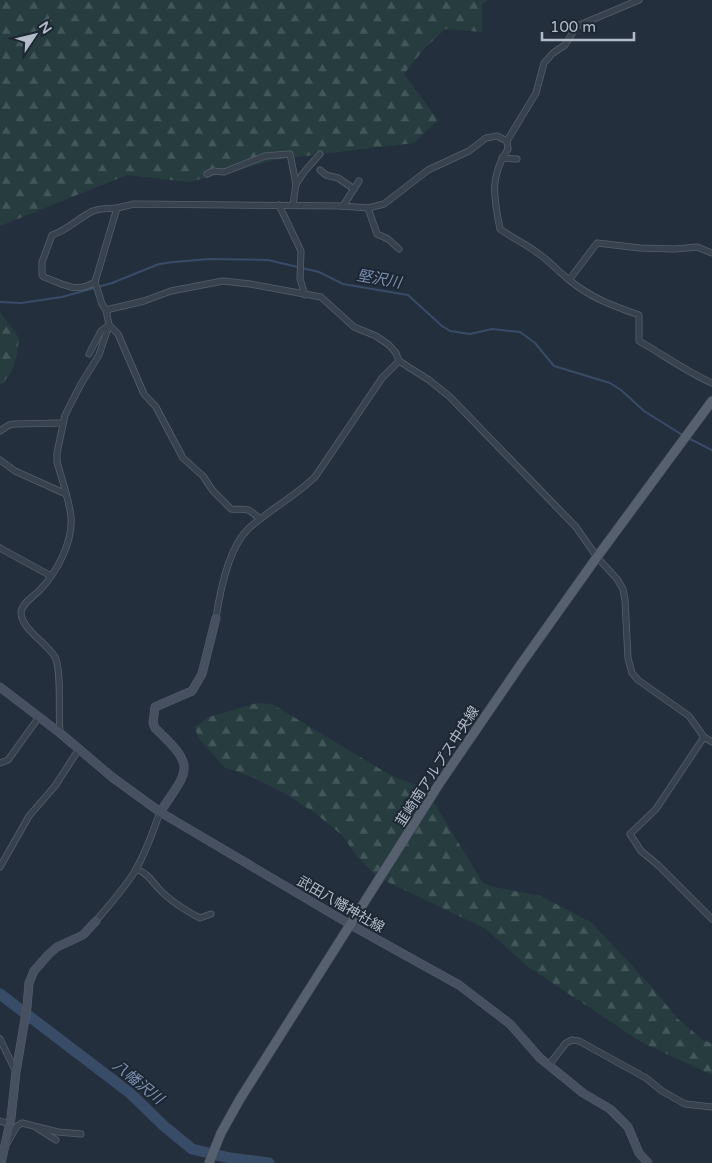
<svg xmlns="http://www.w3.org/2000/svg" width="712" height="1163" viewBox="0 0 712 1163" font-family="'Varela Round','Noto Sans JP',sans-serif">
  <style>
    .forest { fill: url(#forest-firs) }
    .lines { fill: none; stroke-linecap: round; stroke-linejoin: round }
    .stream { stroke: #394c67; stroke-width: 2 }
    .river { stroke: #394c67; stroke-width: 11 }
    .street-casing { stroke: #565f6c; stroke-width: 7 }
    .secondary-casing { stroke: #565f6c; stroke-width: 9 }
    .primary-casing { stroke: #414a57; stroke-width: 10 }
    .street { stroke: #38414e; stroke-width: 5.5 }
    .secondary { stroke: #465061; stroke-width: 8 }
    .primary { stroke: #56606e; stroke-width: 9 }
    .labels { text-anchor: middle; stroke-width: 4; stroke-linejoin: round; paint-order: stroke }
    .street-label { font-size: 14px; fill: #b4bcc9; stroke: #1d2633 }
    .water-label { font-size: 15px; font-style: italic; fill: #7c92b1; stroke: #1d2633 }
  </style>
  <defs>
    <pattern id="forest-firs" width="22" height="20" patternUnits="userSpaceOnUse" patternTransform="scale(1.25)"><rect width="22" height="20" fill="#263c3f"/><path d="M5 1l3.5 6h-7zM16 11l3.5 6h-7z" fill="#435659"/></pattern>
  </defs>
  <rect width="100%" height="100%" fill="#242f3e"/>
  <!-- forest -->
  <g class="forest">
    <path d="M0,0H488L482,4V32L445,29L423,50L404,74L438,120L414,143L279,159L189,182L127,175L0,226Z"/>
    <path d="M0,312L19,338C17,356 15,373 0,385Z"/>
    <path d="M257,703L272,704L390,775L421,787L431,798L483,883L494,887L541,896L592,923L650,985L678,1019L703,1040L712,1043V1075L641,1042L527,966L486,929L377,877L356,855L342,835L315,813L284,793L254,778L224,767L200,740L194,727L209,717Z"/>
  </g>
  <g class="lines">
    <!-- stream -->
    <g class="stream">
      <path d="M0,302L21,303L62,297L112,283L159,264L173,262L210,259L268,260L319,272L343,284L408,295L442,326L450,331L470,334L492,329L520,332L535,343L554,366L610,383L621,390L644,411L684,436"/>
      <path d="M688,438L712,450"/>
    </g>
    <!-- river -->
    <path class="river" d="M0,994L130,1093L164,1126L192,1149L230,1158L269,1163"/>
    <defs>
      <g id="street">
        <path d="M639,0L577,26L565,45L553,53L544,63L536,93L507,141L508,149C489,177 494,198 500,229C512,238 526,244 539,254C549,261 558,271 568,279C589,297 613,306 639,315V341C664,355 685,371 712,383"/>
        <path d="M502,158L517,159"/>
        <path d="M320,170L326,175L338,178L354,189"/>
        <path d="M207,174L213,171L224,172L265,156L290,154L296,184L293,205"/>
        <path d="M296,184L304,172L320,154"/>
        <path d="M279,205L301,251L300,279L305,295"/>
        <path d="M343,206L359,181"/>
        <path d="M368,208L377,234L388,239L399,249"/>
        <path d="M569,280L597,243L640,248L675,249L697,247L712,253"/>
        <path d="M95,282C76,294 63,284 44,277L42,275V262L52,235C68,230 78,218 93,211C101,208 109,209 117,208"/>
        <path d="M106,310L144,301L171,291L223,281L250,284L321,297L354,327L376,336L389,345L396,353L399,361L429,380L450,397L576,527L597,557L617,579L623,589L625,600L628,658L632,673L638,680L689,716L704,737L712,742"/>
        <path d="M109,325L118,334L144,394L156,407L183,458L203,476L213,491L231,509C249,510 245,506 260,519"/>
        <path d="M89,354L101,331L109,325"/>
        <path d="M0,431L9,425L15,424L63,423"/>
        <path d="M0,460L15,471L66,494"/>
        <path d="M0,548L51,576"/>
        <path d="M216,618C220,591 228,549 248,529C269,510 294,497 315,477L382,378L399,361"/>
        <path d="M60,733C58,714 62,671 55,657C47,643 20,628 21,612C22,603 34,596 40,590C57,572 73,542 71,517C69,499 62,480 57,462V453L65,415L81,384L99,355L109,325L106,310L102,304L95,282L117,208L134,204L343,206L368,208L384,204L428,170L469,151L486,138L497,136L507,141"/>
        <path d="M704,737L656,809L630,834L641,851L658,865L712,919"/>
        <path d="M0,763L8,760L39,717"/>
        <path d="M0,867L29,816L55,786L79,749"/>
        <path d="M136,869C151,875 152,883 163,893C174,903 188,912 200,918L211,914"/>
        <path d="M96,921C110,904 124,889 135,871C146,852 153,832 160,812"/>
        <path d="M0,1039L16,1072"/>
        <path d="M549,1065L566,1043L572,1040L579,1041L646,1078L662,1091L685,1104L712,1107"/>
        <path d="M0,1121L10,1124"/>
        <path d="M37,1128L56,1140"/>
        <path d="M6,1145L17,1126L22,1123L58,1132L81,1134"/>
      </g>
      <g id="secondary">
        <path d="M0,687L60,733L112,777L160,812L351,925L459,985L510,1024L540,1058L583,1093L610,1109L628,1127L639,1153L648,1163"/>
        <path d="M160,812C190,768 196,767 155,728L153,723L155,707L192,691L202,674L216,618"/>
        <path d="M1,1163L11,1118L16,1072L27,1007L29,983L34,971L48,955L57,947L83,935L96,921"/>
      </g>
      <path id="primary" d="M209,1163L221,1133L240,1099L439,784L521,664L597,557L712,401"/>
    </defs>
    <!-- street casing -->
    <use href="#street" class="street-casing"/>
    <!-- secondary casing -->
    <use href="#secondary" class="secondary-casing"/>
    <!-- primary casing -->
    <use href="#primary" class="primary-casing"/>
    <!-- street -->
    <use href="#street" class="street"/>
    <!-- secondary -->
    <use href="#secondary" class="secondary"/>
    <!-- primary -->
    <use href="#primary" class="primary"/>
  </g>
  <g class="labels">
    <!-- street labels -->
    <g class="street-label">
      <text transform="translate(437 766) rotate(-57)" y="5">韮崎南アルプス中央線</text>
      <text transform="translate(341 904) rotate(30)" y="5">武田八幡神社線</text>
    </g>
    <!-- water labels -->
    <g class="water-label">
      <text transform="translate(379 279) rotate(10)" y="5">堅沢川</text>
      <text transform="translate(138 1082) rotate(39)" y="5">八幡沢川</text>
    </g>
  </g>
  <!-- north arrow -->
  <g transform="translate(35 35) rotate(55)" stroke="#1d2633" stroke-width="4" paint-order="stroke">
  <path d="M0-4L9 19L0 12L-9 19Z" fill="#b4bcc9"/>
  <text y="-8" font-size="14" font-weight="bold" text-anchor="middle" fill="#b4bcc9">N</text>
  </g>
  <!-- scale -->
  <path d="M542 32v8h92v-8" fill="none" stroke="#b4bcc9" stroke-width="2.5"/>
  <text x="550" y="32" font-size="15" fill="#b4bcc9" stroke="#1d2633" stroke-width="4" paint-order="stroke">100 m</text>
</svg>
